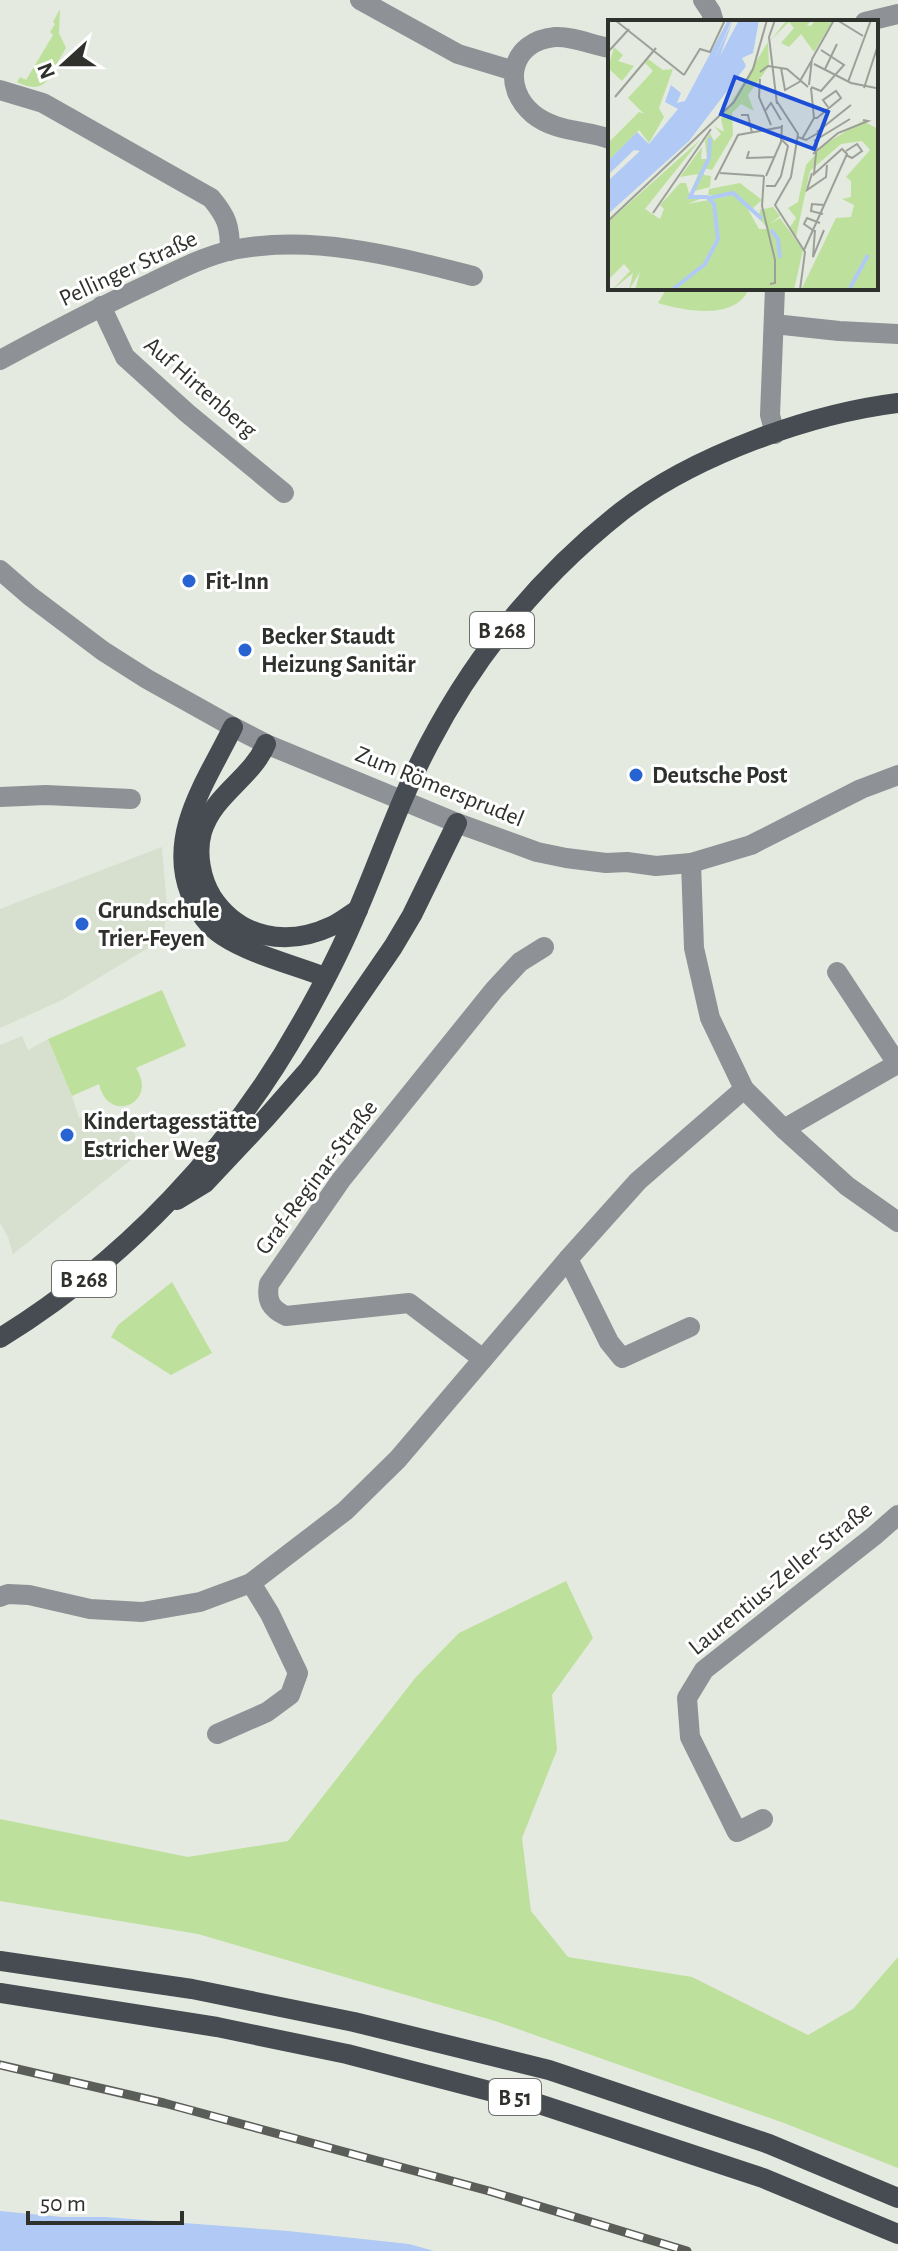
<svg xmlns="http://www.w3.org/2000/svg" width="898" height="2251" viewBox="0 0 898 2251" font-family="'Alegreya Sans',sans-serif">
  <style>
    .built { fill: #d7e0cf }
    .green { fill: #bde19c }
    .water { fill: #b0c9f5 }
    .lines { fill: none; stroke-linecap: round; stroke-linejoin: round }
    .minor { stroke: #8e9195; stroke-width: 20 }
    .major { stroke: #474b52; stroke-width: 20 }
    .rail-casing { stroke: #5b5e58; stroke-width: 9 }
    .rail { stroke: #fff; stroke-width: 6; stroke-dasharray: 18; stroke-linecap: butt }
    .poi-dot { fill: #2864d1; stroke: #fff; stroke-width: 3 }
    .labels { text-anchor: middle; stroke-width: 6; stroke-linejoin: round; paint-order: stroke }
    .shield { fill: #fff; stroke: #6d6f6c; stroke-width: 2 }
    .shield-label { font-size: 22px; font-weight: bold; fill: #2f312d }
    .street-label { font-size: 24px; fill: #2f312d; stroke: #fff }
    .poi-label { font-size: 24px; font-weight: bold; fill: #2f312d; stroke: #fff; text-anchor: start }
    .inset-river { fill: none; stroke: #b0c9f5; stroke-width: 4 }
    .inset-road { fill: none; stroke: #9ca098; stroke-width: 2 }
    .view { fill: #1d4ed8; fill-opacity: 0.15; stroke: #1d4ed8; stroke-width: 4 }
    .inset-edge { fill: none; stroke: #2f312d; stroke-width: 4 }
  </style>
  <rect width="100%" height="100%" fill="#e4eadf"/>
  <!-- built -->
  <g class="built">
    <path d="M162,847L167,909L163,939L62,1000L0,1028V909Z"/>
    <path d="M22,1036L28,1050L48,1039L72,1096L79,1118L91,1113L128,1119L142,1151L13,1254L8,1237L0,1223V1045Z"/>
  </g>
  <!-- green -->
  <g class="green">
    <path d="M60,9L59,33L66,48L46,82C38,90 27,87 17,82L20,77L26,80L53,35L50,32L55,24L53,22Z"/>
    <path d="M667,288H749C737,321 684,311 658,303Z"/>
    <path d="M162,990L186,1046L136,1068C159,1103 108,1125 99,1084L72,1096L48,1039Z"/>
    <path d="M172,1282L212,1353L171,1375L111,1337L118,1325Z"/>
    <path d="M566,1581L593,1638L552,1695L557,1750L522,1838L531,1911L568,1957L692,1977L808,2035L853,2009L898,1957V2168L784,2123L495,2021L198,1934L0,1901V1819L188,1857L288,1841L416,1677L459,1633Z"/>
  </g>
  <!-- water -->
  <path class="water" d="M0,2211L62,2217H105L288,2231L409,2244L434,2251H0Z"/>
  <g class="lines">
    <!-- minor -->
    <g class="minor">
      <path d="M360,0L458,54L514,71"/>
      <path d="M703,0L711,12L714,22"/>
      <path d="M865,22L898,14"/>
      <path d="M610,48C592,45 573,36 555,37C510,41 501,87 533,114C555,132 585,130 610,139"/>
      <path d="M0,90L43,103L211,198C227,217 230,226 230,251"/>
      <path d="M101,306L125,357L187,413L284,493"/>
      <path d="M774,324L839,331L898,334"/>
      <path d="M0,360C50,333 101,306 153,282C178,270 205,256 232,250C313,234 395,256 473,276"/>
      <path d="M775,434L770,415L775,288"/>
      <path d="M0,570L30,596L103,651L147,679L233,727L266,744L457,823L537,852L566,858L606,863L627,862L656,866L691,863L751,845L861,789L898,775"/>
      <path d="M0,797L46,795L131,799"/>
      <path d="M691,863L694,948L710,1018L744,1089L784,1129L847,1186L898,1222"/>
      <path d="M837,972L898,1065"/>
      <path d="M784,1129L897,1064"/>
      <path d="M568,1259L609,1342L622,1358L690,1327"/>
      <path d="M483,1359L409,1303L286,1316C271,1309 266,1301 269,1284L341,1180L494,990L520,962L544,947"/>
      <path d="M0,1597L8,1594L29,1595L90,1609L142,1612L200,1602L251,1583L345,1511L398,1459L568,1259L638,1181L744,1089"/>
      <path d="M217,1734L267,1712L290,1695L298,1673L270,1614L251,1583"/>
      <path d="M763,1819L737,1832L690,1737L687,1698L704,1670L874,1536L898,1515"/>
    </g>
    <!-- major -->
    <g class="major">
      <path d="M233,727C208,779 167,833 190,893C197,910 207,926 223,936C250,954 294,965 325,977"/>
      <path d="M266,744C252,778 213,795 202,832C196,853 201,879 212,897C240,939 287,947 332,926C341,922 349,915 358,910"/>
      <path d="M177,1200L205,1183L266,1118L309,1069L393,947L412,915L457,823"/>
      <path d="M0,1338C124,1262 231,1149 302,1022C323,985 343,946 359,907C382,853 401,797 429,744C476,654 542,574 622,511C693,456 809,414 898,403"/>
      <path d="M0,1961L192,1989L354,2022L549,2070L769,2144L898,2198"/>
      <path d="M0,1993L217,2027L347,2054L539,2104L763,2178L898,2234"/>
    </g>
    <defs>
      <path id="rail" d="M0,2065L164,2103L489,2191L687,2251"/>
    </defs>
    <!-- rail casing -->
    <use href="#rail" class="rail-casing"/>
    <!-- rail -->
    <use href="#rail" class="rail"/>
  </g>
  <!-- markers -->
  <g class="poi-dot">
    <circle cx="189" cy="581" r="8"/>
    <circle cx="245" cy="650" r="8"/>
    <circle cx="636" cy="775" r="8"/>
    <circle cx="82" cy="924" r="8"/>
    <circle cx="67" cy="1135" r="8"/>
  </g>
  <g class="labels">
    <!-- shield labels -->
    <g class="shield">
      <rect x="470" y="612" width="64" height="36" rx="6"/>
      <rect x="52" y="1261" width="64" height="36" rx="6"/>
      <rect x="489" y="2079" width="52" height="36" rx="6"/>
    </g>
    <g class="shield-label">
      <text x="502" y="638">B 268</text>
      <text x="84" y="1287">B 268</text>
      <text x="515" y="2105">B 51</text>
    </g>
    <!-- street labels -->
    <g class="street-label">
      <text transform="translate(128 268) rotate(-25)" y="8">Pellinger Straße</text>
      <text transform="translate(201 387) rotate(41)" y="8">Auf Hirtenberg</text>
      <text transform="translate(440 786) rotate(22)" y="8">Zum Römersprudel</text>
      <text transform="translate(316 1177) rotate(-53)" y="8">Graf-Reginar-Straße</text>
      <text transform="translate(780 1578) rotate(-39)" y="8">Laurentius-Zeller-Straße</text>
    </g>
    <!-- poi labels -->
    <g class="poi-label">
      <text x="205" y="589">Fit-Inn</text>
      <text x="261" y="644">Becker Staudt<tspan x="261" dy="28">Heizung Sanitär</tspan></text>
      <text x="652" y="783">Deutsche Post</text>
      <text x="98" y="918">Grundschule<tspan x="98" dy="28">Trier-Feyen</tspan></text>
      <text x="83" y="1129">Kindertagesstätte<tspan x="83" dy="28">Estricher Weg</tspan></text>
    </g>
  </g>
  <!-- overview -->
  <g transform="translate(608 20)">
    <rect width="270" height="270" fill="#e4eadf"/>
    <path d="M179,0H204L199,5L203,6L207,0H225L206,32L193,14L181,27L173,23L186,8L181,2L162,21ZM160,22L161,46L140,75L146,91L133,84L124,93L125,115L104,150L95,148L96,155L103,156L102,167L83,172L90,154L72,157L94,127L93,139H99L97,121L102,113L106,121L113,114L106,106L116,112L113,99ZM6,27L15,35L10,41L26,46L14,61L0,48ZM40,39L55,50L65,49L51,88L56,97L41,123L31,110L0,141V123L31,92L36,94L20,78L45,51L37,43ZM255,101L270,109V270H193L228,198L243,197L246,185L234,179L243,177V161L238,157L262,130L254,121L233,124L202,151L188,217L182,207L188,198L180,188L190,182L198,145L217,124ZM92,120L37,189L52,199L56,189L52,185L72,163H78L82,176H99L80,184L121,176L100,175L101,169L132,163L154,180L145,188L137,184L151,209H160L150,197L153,189L148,191L165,187L172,196L162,204L172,198L195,230L186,270H27L32,252L21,270L25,253L4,270L22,251L16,244L0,260V202Z" fill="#bde19c"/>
    <path d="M120,0H124L104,44L125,0L112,36L131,0H151L145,33L134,38L138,46L81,121L0,194V161L32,131L26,130L0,155V141L29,112L41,124L70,89L57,82L63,65L73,73L69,83L77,81Z" fill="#b0c9f5"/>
    <path class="inset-river" d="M101,178L125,173L154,199M163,210L170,219L172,238M242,268L260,235M64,270L97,244L110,219L106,184L99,177H82L101,138L102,118"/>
    <path class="inset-road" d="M7,0L76,55M167,0L161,17L169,84M229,0L255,16M0,32L21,9M206,44L243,63L268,68M173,48L177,70L193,61M217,49L229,24M152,52L160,46L179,49L200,67M76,55L92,29L102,32L117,0M152,59L151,77L163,105M192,61L204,40M240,62L263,0M201,65L204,39L226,0M203,67L213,71L236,45L213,30M256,68L270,25M7,77L48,28M168,80L190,114L183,157L167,185L197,232L192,270M157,91L163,83L173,100M133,95H140L144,113M206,98H209L233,78L228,71L215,80L220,87M209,112L243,85M190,117L198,120L210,113L206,154L234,129L239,134L196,230M194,119L206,98L203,68M206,121L242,99M141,131L139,138L167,137M238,131L249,124L254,131L244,138L238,135M205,134L230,113L260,101L255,100M112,153L156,156M204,153L199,170L218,157L219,145M156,156L154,186L167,240V263L162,264M158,156L173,122L174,105M107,160L130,115L174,107M158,166H167L173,156L180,126L174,120M45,193L103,109M215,194L203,191L204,184L216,185M0,201L126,82L145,49L159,0M207,210L205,237L216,210M206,211L196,204L199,198L212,203"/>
    <path class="view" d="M127,57L220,92L206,129L113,94Z"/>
    <rect width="270" height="270" class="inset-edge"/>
  </g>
  <!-- north arrow -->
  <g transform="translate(64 64) rotate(249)" stroke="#ffffff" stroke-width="6" paint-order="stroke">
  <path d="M0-6L14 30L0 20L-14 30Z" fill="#2f312d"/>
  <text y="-12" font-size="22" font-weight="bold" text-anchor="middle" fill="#2f312d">N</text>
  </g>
  <!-- scale -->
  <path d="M28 2211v12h154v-12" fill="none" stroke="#2f312d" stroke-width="4"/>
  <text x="40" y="2211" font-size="24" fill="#2f312d" stroke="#ffffff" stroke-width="6" paint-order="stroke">50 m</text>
</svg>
